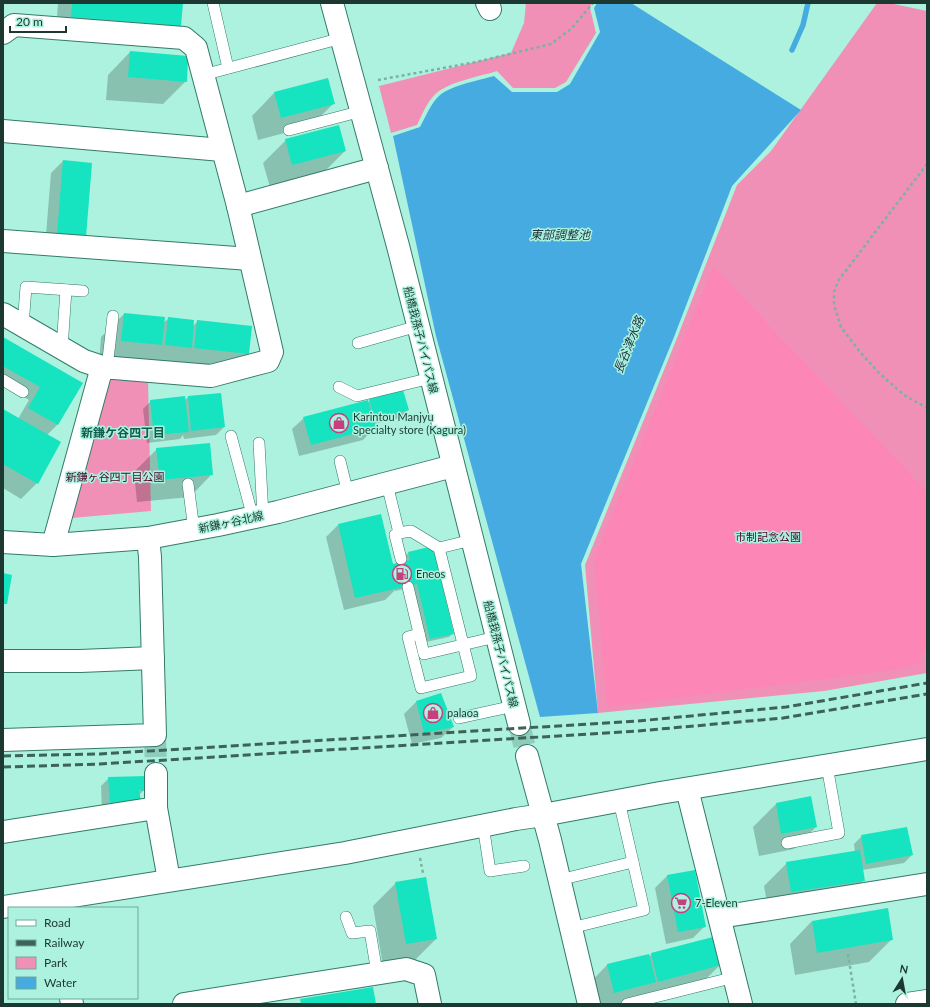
<svg xmlns="http://www.w3.org/2000/svg" width="930" height="1007" viewBox="0 0 930 1007" font-family="Lato,'Noto Sans JP',sans-serif">
  <style>
    .green { fill: #f090b6 }
    .forest { fill: #fc87b7 }
    .water { fill: #45abe0 }
    .shadow { fill: #0003 }
    .lines { fill: none; stroke-linecap: round; stroke-linejoin: round }
    .stream { stroke: #45abe0; stroke-width: 5.5 }
    .building { fill: #16e3bf }
    .street-tunnel { stroke: #8fcdbb; stroke-width: 22; stroke-dasharray: 22 11; stroke-linecap: butt }
    .secondary-tunnel { stroke: #8fcdbb; stroke-width: 22; stroke-dasharray: 22 11; stroke-linecap: butt }
    .lane-casing { stroke: #347a69; stroke-width: 12 }
    .street-casing { stroke: #347a69; stroke-width: 24 }
    .secondary-casing { stroke: #347a69; stroke-width: 24 }
    .path { stroke: #7ab2a3; stroke-width: 2.5; stroke-dasharray: 3 3; stroke-linecap: butt }
    .lane { stroke: #fff; stroke-width: 11 }
    .street { stroke: #fff; stroke-width: 22 }
    .secondary { stroke: #fff; stroke-width: 22 }
    .rail { stroke: #3d6258; stroke-width: 3; stroke-dasharray: 8 4; stroke-linecap: butt }
    .labels { text-anchor: middle; stroke-width: 3; stroke-linejoin: round; paint-order: stroke }
    .street-label { font-size: 11px; fill: #1c3831; stroke: #acf2de }
    .poi-label { font-size: 11px; fill: #1c3831; stroke: #acf2de; text-anchor: start }
    .park-label { font-size: 11px; fill: #4e042b; stroke: #acf2de }
    .water-label { font-size: 12px; font-style: italic; fill: #1e3441; stroke: #acf2de }
    .neighbourhood-label { font-size: 12px; font-weight: bold; fill: #105c4d; stroke: #acf2de }
  </style>
  <rect width="100%" height="100%" fill="#acf2de"/>
  <!-- green -->
  <g class="green">
    <path d="M526,3H592L590,8L596,33L566,82L555,88H513L497,71C478,77 456,80 439,91C428,99 423,113 417,125L391,133L379,86L511,53L524,23Z"/>
    <path d="M877,3H889L927,11V673L824,691L598,713L585,565L677,338L737,185L771,151Z"/>
    <path d="M114,377L148,380L151,511L72,518L68,512L107,382Z"/>
  </g>
  <!-- forest -->
  <path class="forest" d="M713,266L927,492V645L918,664L901,669L607,707L594,559Z"/>
  <!-- water -->
  <path class="water" d="M597,3H631L801,110L732,186L674,337L581,564L598,713L540,717L436,336L393,136L420,127C426,116 431,103 440,95C452,85 480,80 494,76L512,92H557L570,84L600,32L594,8Z"/>
  <!-- shadow -->
  <g class="shadow">
    <path d="M58,3H182L180,25L164,41L56,32Z"/>
    <path d="M130,52L186,81L163,104L106,100L108,75Z"/>
    <path d="M274,93L334,103L311,126L258,140L252,116Z"/>
    <path d="M286,140L345,151L322,174L270,187L263,163Z"/>
    <path d="M63,161L85,237L45,247L51,173Z"/>
    <path d="M124,314L163,323L168,319L193,326L198,321L248,353L226,376L99,363L101,337Z"/>
    <path d="M3,338L81,384L57,425L47,435L37,483L21,499L3,488V410L18,419L29,400L3,384Z"/>
    <path d="M220,394L224,427L216,435L184,439L183,435L180,439L147,443L143,409L151,401H184L188,397Z"/>
    <path d="M370,400L408,410L400,418L374,424V428L363,440L299,456L292,429L304,418L368,403Z"/>
    <path d="M157,449L212,474L190,497L137,502L134,472Z"/>
    <path d="M338,525L392,566L406,562L405,556L408,553L453,633L449,637L426,642L413,587L395,591V590L385,600L344,610L326,537Z"/>
    <path d="M416,702L453,727L441,738L412,744L404,714Z"/>
    <path d="M109,778L144,790L139,795L102,811L101,786Z"/>
    <path d="M811,798L816,827L794,849L759,856L753,827L776,804Z"/>
    <path d="M862,836L912,855L904,863L862,870L864,880L841,903L769,914L764,886L787,863L855,852L854,844Z"/>
    <path d="M694,871L705,926L693,938L666,944L655,888L667,876Z"/>
    <path d="M396,883L436,939L413,962L383,966L373,906Z"/>
    <path d="M812,921L892,939L869,962L795,975L790,944Z"/>
    <path d="M652,954L720,965L697,988L633,1004H589L585,988L607,965L648,957Z"/>
  </g>
  <g class="lines">
    <!-- stream -->
    <path class="stream" d="M792,50L803,25L808,3"/>
  </g>
  <!-- building -->
  <g class="building">
    <path d="M72,3H183L181,26L71,17Z"/>
    <path d="M130,51L188,56L187,82L128,77Z"/>
    <path d="M328,78L335,104L281,118L274,92Z"/>
    <path d="M339,125L346,151L292,165L285,139Z"/>
    <path d="M63,160L92,163L86,237L57,235Z"/>
    <path d="M124,313L165,317L162,345L121,341Z"/>
    <path d="M168,317L194,320L192,348L165,345Z"/>
    <path d="M197,320L252,326L249,354L194,348Z"/>
    <path d="M3,337L83,383L58,425L28,408L40,387L3,366Z"/>
    <path d="M403,390L409,410L375,419L369,399Z"/>
    <path d="M221,393L225,427L191,431L188,396Z"/>
    <path d="M185,396L189,432L154,435L150,400Z"/>
    <path d="M368,400L376,428L311,445L303,417Z"/>
    <path d="M3,409L61,442L38,484L3,464Z"/>
    <path d="M210,443L213,475L160,480L156,448Z"/>
    <path d="M381,514L393,564L410,560L408,552L433,546L454,634L430,639L417,584L355,598L338,524Z"/>
    <path d="M3,573L12,575L7,604H3Z"/>
    <path d="M441,693L454,727L424,733L416,701Z"/>
    <path d="M147,776L145,791L139,790L141,801L110,803L108,777Z"/>
    <path d="M811,796L817,827L781,834L776,803Z"/>
    <path d="M907,827L913,855L866,864L861,835Z"/>
    <path d="M860,850L865,881L791,892L786,862Z"/>
    <path d="M695,870L706,927L678,932L667,875Z"/>
    <path d="M426,877L437,939L406,944L395,882Z"/>
    <path d="M888,908L893,940L817,953L812,921Z"/>
    <path d="M713,937L721,965L658,982L651,953Z"/>
    <path d="M649,954L656,982L614,993L607,964Z"/>
    <path d="M373,987L376,1004H301L300,999Z"/>
  </g>
  <g class="lines">
    <!-- street-tunnel -->
    <path class="street-tunnel" d="M155,735L156,774"/>
    <!-- secondary-tunnel -->
    <path class="secondary-tunnel" d="M519,724L527,756"/>
    <defs>
      <g id="lane">
        <path d="M213,3L228,68"/>
        <path d="M203,75L342,38"/>
        <path d="M289,130L362,111"/>
        <path d="M23,326L26,287L83,291"/>
        <path d="M358,343L418,326"/>
        <path d="M62,348L66,290"/>
        <path d="M107,368L113,316"/>
        <path d="M3,380L23,392"/>
        <path d="M339,387L357,396L431,378"/>
        <path d="M231,436L253,518"/>
        <path d="M259,443L263,516"/>
        <path d="M340,461L348,494"/>
        <path d="M188,484L194,530"/>
        <path d="M387,484L399,533L411,531L439,548L471,676L421,688L408,637L419,634"/>
        <path d="M399,533L395,535L401,559"/>
        <path d="M439,548L472,540"/>
        <path d="M408,587L424,654L496,637"/>
        <path d="M459,718L514,706"/>
        <path d="M483,825L490,871L524,866"/>
        <path d="M787,843L839,833L827,766"/>
        <path d="M559,880L633,862"/>
        <path d="M346,917L352,933L370,931L377,973"/>
        <path d="M571,928L644,910L619,801"/>
        <path d="M627,1004L735,977"/>
      </g>
      <g id="street">
        <path d="M487,3L490,9"/>
        <path d="M3,33L14,25L184,38L196,48L238,206L272,352L268,361L211,376L102,367L53,545"/>
        <path d="M3,131L222,150"/>
        <path d="M238,206L377,168"/>
        <path d="M3,241L250,259"/>
        <path d="M3,314L84,361L102,367"/>
        <path d="M3,661H80L153,658"/>
        <path d="M3,740L155,735L150,557L148,538"/>
        <path d="M156,774V808L169,880"/>
        <path d="M687,789L741,1004"/>
        <path d="M3,832L156,808"/>
        <path d="M720,917L927,884"/>
        <path d="M71,998L72,1004"/>
        <path d="M184,1004L406,969L424,975L430,1004"/>
        <path d="M907,1004L927,1001"/>
      </g>
      <g id="secondary">
        <path d="M332,3L398,246L519,724"/>
        <path d="M3,542L53,545L148,538L218,525L278,512L453,466"/>
        <path d="M527,756L550,840L589,1004"/>
        <path d="M3,907L345,853L516,819L543,815L660,793L927,749"/>
      </g>
    </defs>
    <!-- lane casing -->
    <use href="#lane" class="lane-casing"/>
    <!-- street casing -->
    <use href="#street" class="street-casing"/>
    <!-- secondary casing -->
    <use href="#secondary" class="secondary-casing"/>
    <!-- path -->
    <g class="path">
      <path d="M378,80L476,62L551,44L571,29L593,3"/>
      <path d="M927,164L838,281L834,292V305L841,327L860,352L879,373L904,395L927,408"/>
      <path d="M420,858L423,873"/>
      <path d="M848,954L856,1004"/>
    </g>
    <!-- lane -->
    <use href="#lane" class="lane"/>
    <!-- street -->
    <use href="#street" class="street"/>
    <!-- secondary -->
    <use href="#secondary" class="secondary"/>
    <!-- rail -->
    <g class="rail">
      <path d="M3,756L100,754L638,721L786,707L927,683"/>
      <path d="M3,767L100,764L638,731L783,718L927,694"/>
    </g>
  </g>
  <!-- icons -->
  <defs>
    <symbol id="shop-ring" viewBox="-11 -11 22 22"><circle r="9.5" fill="#acf2de" stroke="#c63f7f" stroke-width="1.5"/><path d="M-5-2.5h2.3a2.7 3.5 0 0 1 5.4 0H5L5.5 6h-11ZM-1.5-2.5h3a1.5 2.3 0 0 0-3 0Z" fill="#c63f7f"/></symbol>
    <symbol id="fuel-ring" viewBox="-11 -11 22 22"><circle r="9.5" fill="#acf2de" stroke="#c63f7f" stroke-width="1.5"/><path d="M-5.5-6h7V0h2V4h1.3V-2.5L3-4.5l.8-.8L6-3V5H2.5V1h-1V6h-7ZM-4.2-4.7v3.2H.2V-4.7Z" fill="#c63f7f"/></symbol>
    <symbol id="supermarket-ring" viewBox="-11 -11 22 22"><circle r="9.5" fill="#acf2de" stroke="#c63f7f" stroke-width="1.5"/><path d="M-6-5.5h2.5l.6 2H6L4.5 2H-2.5L-4.4-4H-6ZM-1.5 3.2a1.3 1.3 0 1 0 .1 0ZM3 3.2a1.3 1.3 0 1 0 .1 0Z" fill="#c63f7f"/></symbol>
  </defs>
  <g fill-rule="evenodd">
    <use href="#shop-ring" x="328" y="412" width="22" height="22"/>
    <use href="#fuel-ring" x="391" y="563" width="22" height="22"/>
    <use href="#shop-ring" x="422" y="702" width="22" height="22"/>
    <use href="#supermarket-ring" x="670" y="892" width="22" height="22"/>
  </g>
  <g class="labels">
    <!-- street labels -->
    <g class="street-label">
      <text transform="translate(421 340) rotate(76)" y="4">船橋我孫子バイパス線</text>
      <text transform="translate(231 522) rotate(-12)" y="4">新鎌ヶ谷北線</text>
      <text transform="translate(501 654) rotate(76)" y="4">船橋我孫子バイパス線</text>
    </g>
    <!-- poi labels -->
    <g class="poi-label">
      <text x="353" y="421">Karintou Manjyu<tspan x="353" dy="13">Specialty store (Kagura)</tspan></text>
      <text x="416" y="578">Eneos</text>
      <text x="447" y="717">palaoa</text>
      <text x="695" y="907">7-Eleven</text>
    </g>
    <!-- park labels -->
    <g class="park-label">
      <text x="115" y="481">新鎌ヶ谷四丁目公園</text>
      <text x="768" y="541">市制記念公園</text>
    </g>
    <!-- water labels -->
    <g class="water-label">
      <text x="560" y="239">東部調整池</text>
      <text transform="translate(629 345) rotate(-68)" y="4">長谷津水路</text>
    </g>
    <!-- neighbourhood labels -->
    <g class="neighbourhood-label">
      <text x="123" y="437">新鎌ケ谷四丁目</text>
    </g>
  </g>
  <!-- border -->
  <rect width="930" height="1007" fill="none" stroke="#1c3831" stroke-width="8"/>
  <!-- legend -->
  <rect x="8" y="907" width="130" height="92" fill="#acf2de" stroke="#72a899"/>
  <rect x="16" y="920" width="20" height="6" fill="#ffffff" stroke="#72a899"/>
  <text x="44" y="927" font-size="12" fill="#1c3831">Road</text>
  <rect x="16" y="940" width="20" height="6" fill="#3d6258" stroke="#72a899"/>
  <text x="44" y="947" font-size="12" fill="#1c3831">Railway</text>
  <rect x="16" y="957" width="20" height="12" fill="#f090b6" stroke="#72a899"/>
  <text x="44" y="967" font-size="12" fill="#1c3831">Park</text>
  <rect x="16" y="977" width="20" height="12" fill="#45abe0" stroke="#72a899"/>
  <text x="44" y="987" font-size="12" fill="#1c3831">Water</text>
  <!-- north arrow -->
  <g transform="translate(902 979) rotate(11)" stroke="#acf2de" stroke-width="3" paint-order="stroke">
  <path d="M0-3L7 15L0 10L-7 15Z" fill="#1c3831"/>
  <text y="-6" font-size="11" font-weight="bold" text-anchor="middle" fill="#1c3831">N</text>
  </g>
  <!-- scale -->
  <path d="M10 26v6h56v-6" fill="none" stroke="#1c3831" stroke-width="2"/>
  <text x="16" y="26" font-size="12" fill="#1c3831" stroke="#acf2de" stroke-width="3" paint-order="stroke">20 m</text>
</svg>
